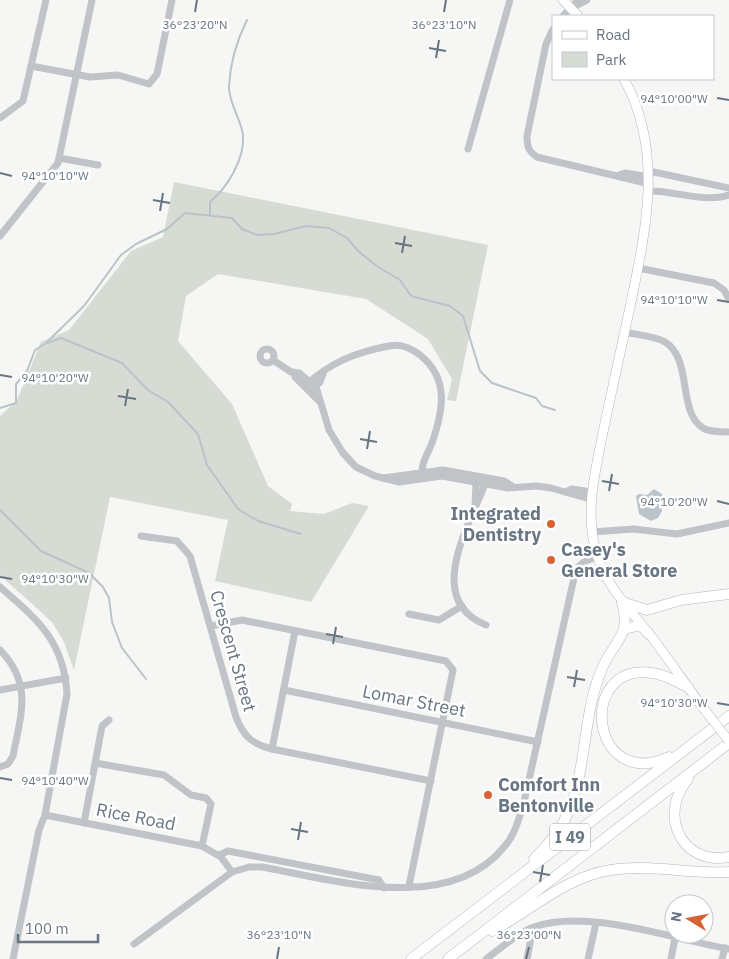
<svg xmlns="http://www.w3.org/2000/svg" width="729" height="959" viewBox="0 0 729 959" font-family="'IBM Plex Sans',sans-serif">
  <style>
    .green { fill: #d6dbd3 }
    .water { fill: #bac3c9 }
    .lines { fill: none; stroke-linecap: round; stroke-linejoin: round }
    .stream { stroke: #bac3c9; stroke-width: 2 }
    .major-casing { stroke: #b4b7bb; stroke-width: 10 }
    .highway-casing { stroke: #b3b6b9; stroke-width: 11 }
    .minor { stroke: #c0c3c7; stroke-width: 7 }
    .major { stroke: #fff; stroke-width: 9 }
    .highway { stroke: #fff; stroke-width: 10 }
    .major-bridge-casing { stroke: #b4b7bb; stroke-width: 10; stroke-linecap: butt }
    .major-bridge { stroke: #fff; stroke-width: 9 }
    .ticks { fill: none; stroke: #687582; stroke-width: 2 }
    .poi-dot { fill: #d66334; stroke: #fff; stroke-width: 2 }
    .labels { text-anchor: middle; stroke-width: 5; stroke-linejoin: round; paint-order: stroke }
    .shield { fill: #fff; stroke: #959ea8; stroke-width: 1 }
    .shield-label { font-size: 16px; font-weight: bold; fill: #687582 }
    .poi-label { font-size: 18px; font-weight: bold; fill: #687582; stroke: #fff; text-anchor: start }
    .street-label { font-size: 18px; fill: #687582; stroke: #fff }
    .ticks-label { font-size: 12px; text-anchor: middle; fill: #687582; stroke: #fff; stroke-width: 5; stroke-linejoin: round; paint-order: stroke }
  </style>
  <rect width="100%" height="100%" fill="#f6f6f4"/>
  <!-- green -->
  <path class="green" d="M174,182L488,245L456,401L447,400L452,379L428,339L366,299L218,274L186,296L178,341L232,404L268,486L292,504L290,511L324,514L352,503L369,506L311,602L215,581L228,520L110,497L74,670L64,642L52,622L0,575V416L17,400L41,342L69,330L131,251L163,237Z"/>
  <!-- water -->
  <path class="water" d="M654,489L662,494V511L658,518L651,521L639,514L636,496L639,494L647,495Z"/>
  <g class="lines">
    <!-- stream -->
    <g class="stream">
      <path d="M210,215V202C227,188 245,159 243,135C241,119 229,104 229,87C230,64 237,40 247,20"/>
      <path d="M47,343L61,338L122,363L148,390L168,402L198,434L207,465L238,509L258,521L301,534"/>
      <path d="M0,408L16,403V384L27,371L35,350L46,343L84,306L121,255L136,244L167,229L185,213L232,218L242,229L257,235L274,234L306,226L329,228L347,238L358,251L378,267L400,280L411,296L450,306L463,316L480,371L492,383L536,398L542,406L555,410"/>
      <path d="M0,510L41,551L89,573L103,587L109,598L112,622L122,648L146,679"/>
    </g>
    <defs>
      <g id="major">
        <path d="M563,0L578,16"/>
        <path d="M624,79C664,151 646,230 630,307C621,348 612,390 603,432C595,474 584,513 597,555C607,587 630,610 651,636C669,660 686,685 704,709"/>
      </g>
      <g id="highway">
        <path d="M622,602L647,610L681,600L729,594"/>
        <path d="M625,629L640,625L649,634"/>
        <path d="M669,757C590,793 576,662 652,673C665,674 676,682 688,687"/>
        <path d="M688,779C658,814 681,866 729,857"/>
        <path d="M534,859C544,848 556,837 563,823C588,777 581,720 601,671C613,640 632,638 622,602"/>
        <path d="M492,931C530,911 567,876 611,870C650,864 690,874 729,872"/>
        <path d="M411,959L729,716"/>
        <path d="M448,959L729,743"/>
      </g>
    </defs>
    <!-- major casing -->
    <use href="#major" class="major-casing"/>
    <!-- highway casing -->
    <use href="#highway" class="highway-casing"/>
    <!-- minor -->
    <g class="minor">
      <path d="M573,7L587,0"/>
      <path d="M563,16L578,0"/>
      <path d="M553,29L546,44L527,136C527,146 528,151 537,157L650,184"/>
      <path d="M31,66L90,77L118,75L149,84L157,74L172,0"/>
      <path d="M0,118L23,101L46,0"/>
      <path d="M468,149L510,0"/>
      <path d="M59,158L98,165"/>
      <path d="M649,171L729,188"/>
      <path d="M619,175L625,173L650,177"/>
      <path d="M650,191C677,191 703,203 729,195"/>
      <path d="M0,236L58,163L92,0"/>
      <path d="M638,268L714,283L724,290L729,299"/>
      <path d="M624,332C637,335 655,336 665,342C693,359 677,412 703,428C709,432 721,432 729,432"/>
      <circle cx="267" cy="356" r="7"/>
      <path d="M273,360L291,372L299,373L311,383L317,390L329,430L343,453L356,467L375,476L399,482L442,476L508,488L536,486L551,488L590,499"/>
      <path d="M293,372L295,377L319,401"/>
      <path d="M305,386C329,363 356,352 389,346C401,343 411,348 420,355C450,379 443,411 432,443C427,456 420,463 423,478"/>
      <path d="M312,389L320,382L323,374"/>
      <path d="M383,478L443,470L504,481L512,486"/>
      <path d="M485,484C470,524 423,600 486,625"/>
      <path d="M566,492L572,489L591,492"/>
      <path d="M475,507L476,483"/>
      <path d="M592,532L633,529L677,534L729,523"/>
      <path d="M141,536L177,541L190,556L236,717C243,736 252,744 272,749L431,781"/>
      <path d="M0,587C38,620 64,641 67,694L45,815L39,830L13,959"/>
      <path d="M409,614L439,620L462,606"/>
      <path d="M211,626L242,620L446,661L453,670L409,886"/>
      <path d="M0,650C33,684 21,714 13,756L8,764L0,767"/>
      <path d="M0,690L66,678"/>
      <path d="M284,690L538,742"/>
      <path d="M272,749L295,631"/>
      <path d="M95,763L164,775L191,795L206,798L211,804L202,846"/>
      <path d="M45,815L202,846L221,857L232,872"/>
      <path d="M84,823L102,726L109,720"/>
      <path d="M219,855L228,851L379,880L384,888"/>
      <path d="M134,944L232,872L249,867H262C334,880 449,915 504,847C515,835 519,818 524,802L576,569L584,562L598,556"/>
      <path d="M486,959C500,949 517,933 534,927C587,908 673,939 729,949"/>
      <path d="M527,959L533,928"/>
      <path d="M588,959L596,923"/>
      <path d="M671,959L675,938"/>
      <path d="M722,959L725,948"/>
    </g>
    <!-- major -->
    <use href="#major" class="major"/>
    <!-- highway -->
    <use href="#highway" class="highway"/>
    <defs>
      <path id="major-bridge" d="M704,709L729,741"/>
    </defs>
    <!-- major-bridge casing -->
    <use href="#major-bridge" class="major-bridge-casing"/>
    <!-- major-bridge -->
    <use href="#major-bridge" class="major-bridge"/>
  </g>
  <!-- ticks -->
  <path class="ticks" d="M195,12L197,0M444,12L446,0M429,48L446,51M436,58L439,40M717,98L729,100M0,173L12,176M153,200L170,203M160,211L163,193M395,243L412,246M402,253L405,236M717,300L729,302M0,375L12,377M118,396L136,399M125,406L128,389M360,439L377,442M367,449L370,431M602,481L619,484M609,491L612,474M717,501L729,504M0,577L12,579M326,634L343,637M333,644L336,627M567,677L585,680M574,687L577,670M717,703L729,705M0,778L12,780M291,829L308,832M298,840L301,822M533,872L550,875M540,882L543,865M277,959L279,947M526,959L529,947"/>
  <!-- markers -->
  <g class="poi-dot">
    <circle cx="551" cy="524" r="5"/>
    <circle cx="551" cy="560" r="5"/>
    <circle cx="488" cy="795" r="5"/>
  </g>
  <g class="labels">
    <!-- shield labels -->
    <rect class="shield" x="550" y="823.5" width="40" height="27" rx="4"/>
    <g class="shield-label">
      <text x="570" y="843">I 49</text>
    </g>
    <!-- poi labels -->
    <g class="poi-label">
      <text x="541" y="520" text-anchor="end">Integrated<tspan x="541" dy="21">Dentistry</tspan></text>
      <text x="561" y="556">Casey's<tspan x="561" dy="21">General Store</tspan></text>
      <text x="498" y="791">Comfort Inn<tspan x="498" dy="21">Bentonville</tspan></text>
    </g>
    <!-- street labels -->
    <g class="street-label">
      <text transform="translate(233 651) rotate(74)" y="6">Crescent Street</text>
      <text transform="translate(414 701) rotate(11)" y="6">Lomar Street</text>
      <text transform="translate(136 817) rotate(11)" y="6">Rice Road</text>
    </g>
  </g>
  <g class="ticks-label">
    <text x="195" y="29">36°23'20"N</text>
    <text x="444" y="29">36°23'10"N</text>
    <text x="674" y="103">94°10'00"W</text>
    <text x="55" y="180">94°10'10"W</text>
    <text x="674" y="304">94°10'10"W</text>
    <text x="55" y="382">94°10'20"W</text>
    <text x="674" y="506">94°10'20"W</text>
    <text x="55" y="583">94°10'30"W</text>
    <text x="674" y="707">94°10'30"W</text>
    <text x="55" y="785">94°10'40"W</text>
    <text x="279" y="939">36°23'10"N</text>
    <text x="529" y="939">36°23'00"N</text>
  </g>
  <!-- legend -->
  <rect x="552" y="15" width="162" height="65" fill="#ffffff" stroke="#c3c8cd"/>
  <rect x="562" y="31" width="25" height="8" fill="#ffffff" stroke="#c3c8cd"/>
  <text x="596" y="40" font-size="15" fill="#687582">Road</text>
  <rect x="562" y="52" width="25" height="15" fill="#d6dbd3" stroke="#c3c8cd"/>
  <text x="596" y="65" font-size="15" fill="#687582">Park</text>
  <!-- north arrow -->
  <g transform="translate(689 919) rotate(280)"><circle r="24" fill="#ffffff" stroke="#c3c8cd"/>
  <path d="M0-4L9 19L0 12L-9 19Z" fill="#d66334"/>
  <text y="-8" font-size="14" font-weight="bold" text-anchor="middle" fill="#687582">N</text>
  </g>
  <!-- scale -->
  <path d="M18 934v8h80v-8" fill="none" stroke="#687582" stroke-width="2.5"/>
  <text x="25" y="934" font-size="15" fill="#687582" stroke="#ffffff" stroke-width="4" paint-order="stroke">100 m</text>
</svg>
